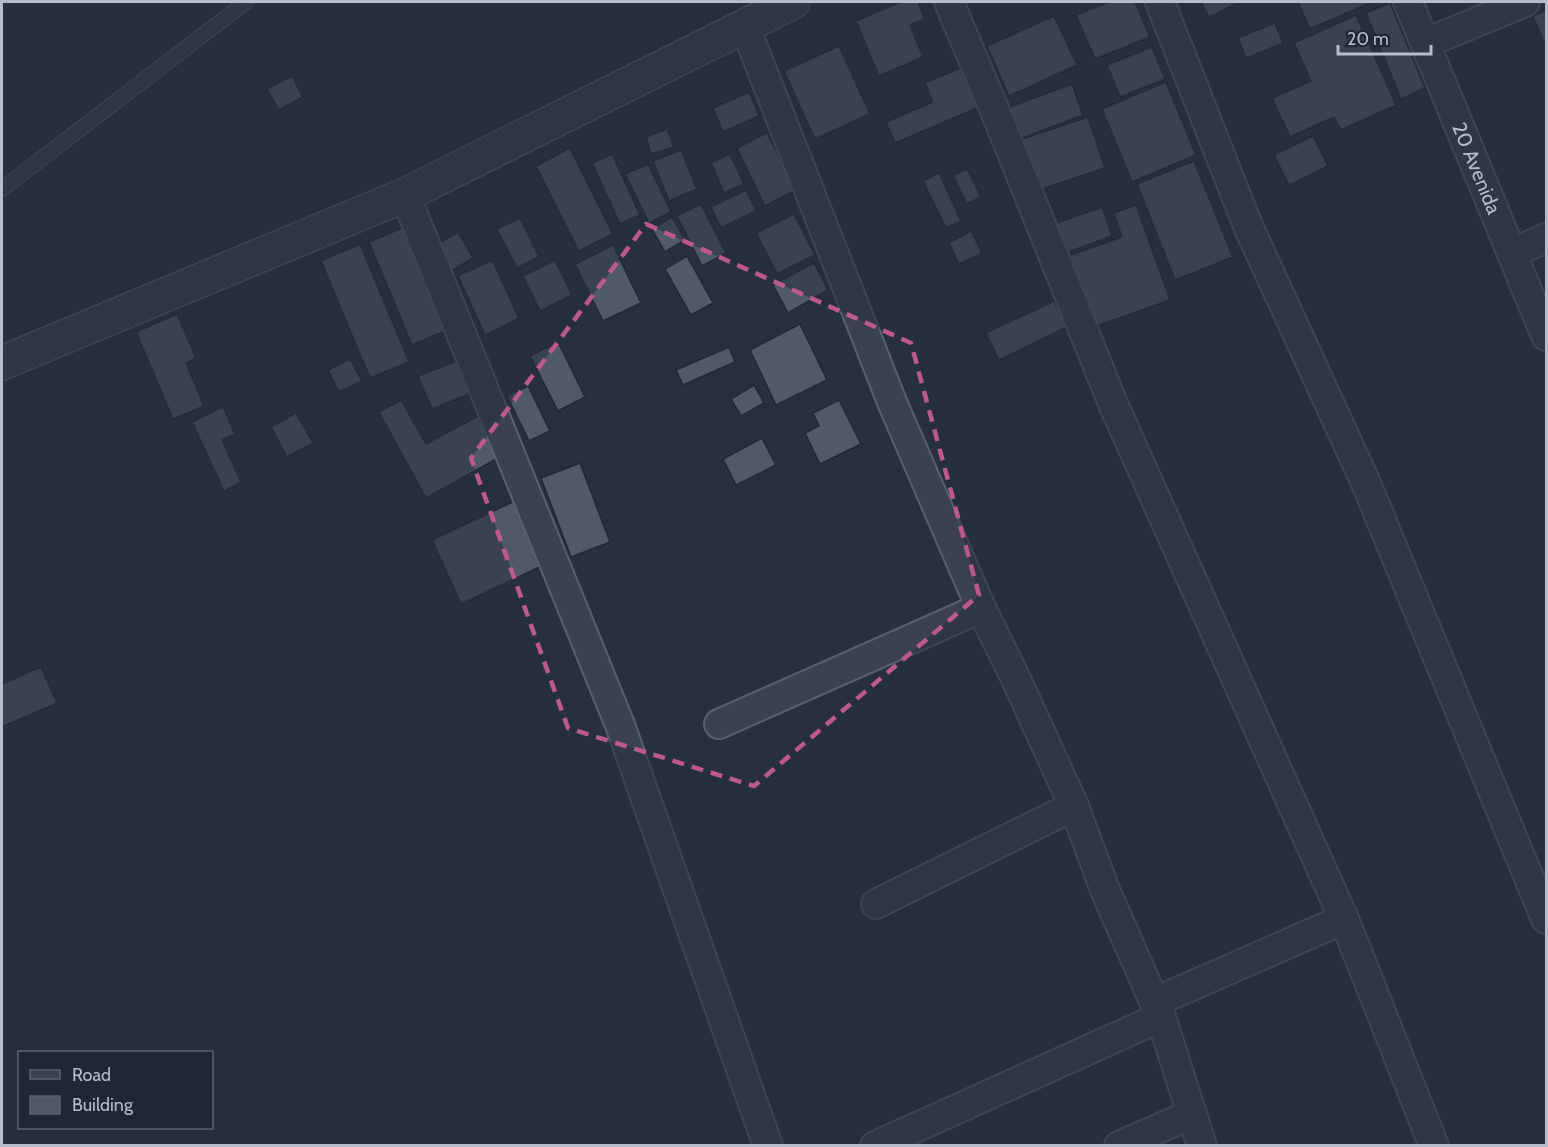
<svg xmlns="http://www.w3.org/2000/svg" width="1548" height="1147" viewBox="0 0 1548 1147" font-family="Cabin,sans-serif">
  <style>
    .building { fill: #505a67; stroke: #222934; stroke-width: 1.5 }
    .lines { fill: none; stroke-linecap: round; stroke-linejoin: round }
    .service-casing { stroke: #59606b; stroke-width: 16 }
    .minor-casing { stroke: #59606b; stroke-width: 32 }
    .tertiary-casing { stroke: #59606b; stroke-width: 36 }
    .service { stroke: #3b424d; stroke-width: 14 }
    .minor { stroke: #3b424d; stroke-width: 28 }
    .tertiary { stroke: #3b424d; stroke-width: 33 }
    .marked { fill: none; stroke: #be5a87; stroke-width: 4.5; stroke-dasharray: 12 8; stroke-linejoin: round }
    .labels { text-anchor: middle; stroke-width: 4.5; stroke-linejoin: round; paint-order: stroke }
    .street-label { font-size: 20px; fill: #b7bdc8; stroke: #202732 }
  </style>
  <rect width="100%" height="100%" fill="#27303c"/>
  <!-- building -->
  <g class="building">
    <path d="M900,2H918L925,19L910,25L923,57L879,76L856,21Z"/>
    <path d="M1109,2H1135L1150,37L1095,59L1076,15Z"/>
    <path d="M1201,2H1239L1209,17Z"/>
    <path d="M1298,2H1372L1310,29Z"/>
    <path d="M1390,3L1425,88L1401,99L1366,13Z"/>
    <path d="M1546,10V47L1533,16Z"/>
    <path d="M1356,15L1396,105L1341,130L1334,117L1290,137L1272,98L1311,81L1294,43Z"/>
    <path d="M1054,16L1077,65L1009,96L987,46Z"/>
    <path d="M1275,23L1283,43L1246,58L1238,38Z"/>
    <path d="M839,46L870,114L815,139L784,71Z"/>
    <path d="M1152,47L1165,79L1120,97L1107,65Z"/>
    <path d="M960,68L977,108L895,143L886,122L933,102L925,83Z"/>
    <path d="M292,76L303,97L279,110L267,89Z"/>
    <path d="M1166,82L1196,155L1132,182L1102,109Z"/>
    <path d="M1072,84L1083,115L1022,138L1010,107Z"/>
    <path d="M749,92L759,116L723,132L713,108Z"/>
    <path d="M1088,117L1105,168L1036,191L1019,140Z"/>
    <path d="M667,129L674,147L651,154L646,137Z"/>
    <path d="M767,133L796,190L765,206L737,148Z"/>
    <path d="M1313,136L1328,166L1289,185L1274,155Z"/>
    <path d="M570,148L613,234L579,251L536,166Z"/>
    <path d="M681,150L697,189L669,201L653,161Z"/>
    <path d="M612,154L640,215L620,224L592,163Z"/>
    <path d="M730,154L744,184L724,193L711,163Z"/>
    <path d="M1194,161L1233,257L1175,280L1137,184Z"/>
    <path d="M648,164L671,212L649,223L625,174Z"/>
    <path d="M967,169L981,197L967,204L953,175Z"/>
    <path d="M939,173L961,221L946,228L923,181Z"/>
    <path d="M746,190L756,211L721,228L711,207Z"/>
    <path d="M701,204L726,253L702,266L677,216Z"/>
    <path d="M1136,205L1170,300L1088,329L1063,258L1122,237L1114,213Z"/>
    <path d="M1102,207L1112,236L1063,254L1052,225Z"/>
    <path d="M794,214L815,255L777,274L756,233Z"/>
    <path d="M672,217L685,240L665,252L652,229Z"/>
    <path d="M520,218L539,257L517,268L497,229Z"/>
    <path d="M407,226L450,329L412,345L369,242Z"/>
    <path d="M971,231L982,253L959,264L949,243Z"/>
    <path d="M458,232L473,258L446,274L431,248Z"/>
    <path d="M360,244L409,362L370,378L321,261Z"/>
    <path d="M613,245L641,303L603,321L575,264Z"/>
    <path d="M687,256L713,303L691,315L665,269Z"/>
    <path d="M492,260L519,318L485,335L458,276Z"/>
    <path d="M555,260L572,295L540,311L523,276Z"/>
    <path d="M814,263L828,290L788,313L773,285Z"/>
    <path d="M1054,301L1067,327L999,360L986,333Z"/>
    <path d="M177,314L196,358L186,363L204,406L173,419L136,332Z"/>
    <path d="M800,324L827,380L776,405L750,350Z"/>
    <path d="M558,342L585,397L558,411L530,356Z"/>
    <path d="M729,347L735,362L683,385L676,370Z"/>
    <path d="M350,359L362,381L339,392L328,370Z"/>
    <path d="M456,361L469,394L432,409L418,376Z"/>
    <path d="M754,385L764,403L741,416L731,399Z"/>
    <path d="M528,386L550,431L529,441L507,396Z"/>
    <path d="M401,400L426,444L478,416L500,457L426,498L379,412Z"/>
    <path d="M839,400L861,444L820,464L805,433L819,426L813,413Z"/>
    <path d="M223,407L235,434L222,440L241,482L224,491L192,422Z"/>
    <path d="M296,413L313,443L287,457L271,427Z"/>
    <path d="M762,438L776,465L736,485L723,459Z"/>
    <path d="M580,463L610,542L571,557L541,478Z"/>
    <path d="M521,498L550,562L461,604L432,540Z"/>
    <path d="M41,667L57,703L2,727V684Z"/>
  </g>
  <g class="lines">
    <defs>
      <path id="service" d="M2,189L246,2"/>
      <g id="minor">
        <path d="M949,2L1000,123L1114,406L1344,919L1434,1146"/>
        <path d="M1160,2L1248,226L1365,481L1546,919"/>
        <path id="s1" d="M1408,2L1546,336"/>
        <path d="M745,27L892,402L981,608L1016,679L1074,806L1105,890L1161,1017L1202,1146"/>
        <path d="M1426,43L1525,2"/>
        <path d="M405,195L620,725L768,1146"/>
        <path d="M1513,253L1546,238"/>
        <path d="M719,724L981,608"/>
        <path d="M876,904L1074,806"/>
        <path d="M1155,1002L1344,919"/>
        <path d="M875,1146L1161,1017"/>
        <path d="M1119,1146L1192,1114"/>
      </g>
      <path id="tertiary" d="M2,363L405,195L793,2"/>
    </defs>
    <!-- service casing -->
    <use href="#service" class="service-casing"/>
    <!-- minor casing -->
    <use href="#minor" class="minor-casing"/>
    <!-- tertiary casing -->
    <use href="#tertiary" class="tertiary-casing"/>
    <!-- service -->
    <use href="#service" class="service"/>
    <!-- minor -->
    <use href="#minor" class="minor"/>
    <!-- tertiary -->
    <use href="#tertiary" class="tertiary"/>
  </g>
  <!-- marked area -->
  <path d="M0 0H1548V1147H0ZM646,224L911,343L979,595L754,786L568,728L471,458Z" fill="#27303c" fill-opacity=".55" fill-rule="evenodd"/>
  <path class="marked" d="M646,224L911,343L979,595L754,786L568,728L471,458Z"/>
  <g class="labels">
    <!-- street labels -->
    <g class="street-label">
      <text dy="7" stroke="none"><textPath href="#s1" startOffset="180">20 Avenida</textPath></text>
    </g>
  </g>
  <!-- border -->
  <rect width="1548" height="1147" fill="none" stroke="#b7bdc8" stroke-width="6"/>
  <!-- legend -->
  <rect x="18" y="1051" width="195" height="78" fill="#202732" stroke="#5c636e" stroke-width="1.5"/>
  <rect x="30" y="1070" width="30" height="9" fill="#3b424d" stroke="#5c636e" stroke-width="1.5"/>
  <text x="72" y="1081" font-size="18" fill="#b7bdc8">Road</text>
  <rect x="30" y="1096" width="30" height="18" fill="#505a67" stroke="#5c636e" stroke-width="1.5"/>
  <text x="72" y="1111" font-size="18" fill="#b7bdc8">Building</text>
  <!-- scale -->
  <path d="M1338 45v9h93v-9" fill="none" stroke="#b7bdc8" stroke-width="3"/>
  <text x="1347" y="45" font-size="18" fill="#b7bdc8" stroke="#202732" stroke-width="4.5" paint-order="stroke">20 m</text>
</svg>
